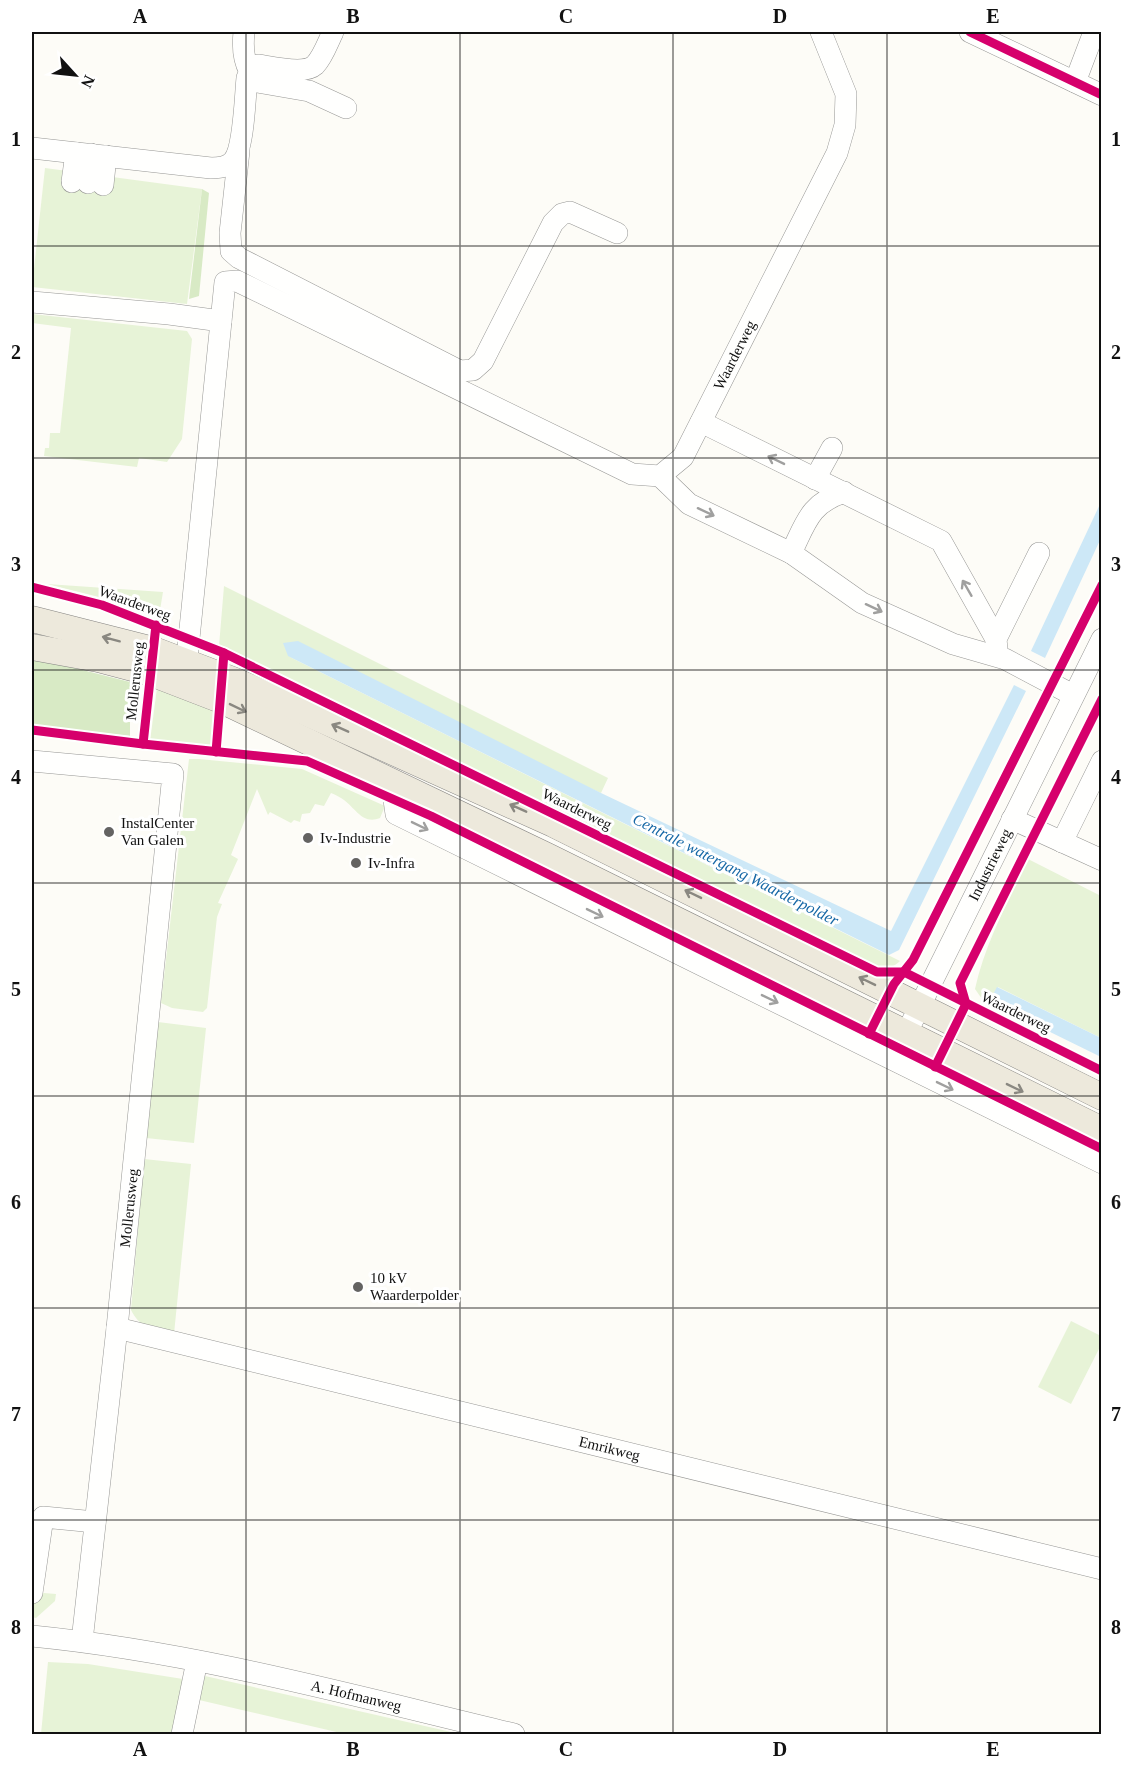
<svg xmlns="http://www.w3.org/2000/svg" width="1133" height="1766" viewBox="0 0 1133 1766" font-family="Georgia,serif">
  <style>
    .green { fill: #e7f3d7 }
    .forest { fill: #d8eac5 }
    .water { fill: #cde8f7 }
    .lines { fill: none; stroke-linecap: round; stroke-linejoin: round }
    .minor-casing { stroke: #979795; stroke-width: 22 }
    .major-casing { stroke: #858482; stroke-width: 27 }
    .minor { stroke: #fffffe; stroke-width: 21 }
    .major { stroke: #ede9dc; stroke-width: 26 }
    .cycleway-casing { stroke: #fff; stroke-width: 13 }
    .cycleway { stroke: #d6006c; stroke-width: 9 }
    .oneway { stroke: #a0a09f }
    .oneway2 { stroke: #8a8881 }
    .grid { fill: none; stroke: #111; stroke-width: 1.5; stroke-opacity: 0.55 }
    .poi-dot { fill: #646362; stroke: #fff; stroke-width: 2 }
    .labels { text-anchor: middle; stroke-width: 6; stroke-linejoin: round; paint-order: stroke }
    .street-label { font-size: 15px; fill: #111; stroke: #fff }
    .poi-label { font-size: 15px; fill: #111; stroke: #fff; text-anchor: start }
    .water-label { font-size: 16px; font-style: italic; fill: #1768a6; stroke: #fff }
    .neatline { fill: none; stroke: #111; stroke-width: 2 }
    .grid-label { font-size: 20px; text-anchor: middle; font-weight: bold; fill: #111 }
  </style>
  <rect width="100%" height="100%" fill="#fdfcf7"/>
  <!-- green -->
  <g class="green">
    <path d="M45,168L202,189L187,304L32,287Z"/>
    <path d="M32,314L187,331L192,339L182,439L167,462L139,458L137,467L44,456L45,448H49L50,433H60L71,328L32,323Z"/>
    <path d="M47,584L163,592L160,610L150,614L119,602Z"/>
    <path d="M224,586L608,778L601,793L288,656L900,961C889,971 882,970 869,965L462,768L219,646Z"/>
    <path d="M157,688L219,709L215,748L150,741Z"/>
    <path d="M189,759H199L302,769L385,806L380,818C363,825 356,809 344,800C340,797 336,795 331,793L324,806L315,804L310,813L302,814L300,822L294,820L291,823L270,812L268,815L257,789L231,855L238,859L218,903L222,904L217,917L207,1008L203,1012L172,1008L161,1003Z"/>
    <path d="M1028,859L1101,896V1038L998,987L989,1002L982,999L975,989C985,943 1008,902 1028,859Z"/>
    <path d="M158,1022L206,1028L194,1143L146,1138Z"/>
    <path d="M144,1159L191,1164L174,1334C154,1329 141,1330 131,1310Z"/>
    <path d="M1071,1321L1101,1336L1102,1343L1071,1404L1038,1387Z"/>
    <path d="M32,1592L56,1594L55,1601L36,1618L32,1617Z"/>
    <path d="M48,1662L88,1664L183,1679L174,1734H41Z"/>
    <path d="M205,1676L227,1681L460,1734H345L199,1700Z"/>
  </g>
  <!-- forest -->
  <g class="forest">
    <path d="M202,189L209,193L199,296L189,299Z"/>
    <path d="M32,659L47,661L130,682V736L32,725Z"/>
  </g>
  <!-- water -->
  <g class="water">
    <path d="M1101,502V538L1045,658L1031,651Z"/>
    <path d="M298,641L601,793L891,931L1014,685L1026,691L899,950L889,955L288,656L283,643Z"/>
    <path d="M997,987L1101,1038V1057L989,1002Z"/>
  </g>
  <g class="lines">
    <defs>
      <g id="minor">
        <path d="M244,32C242,51 244,67 257,82L309,91L346,108"/>
        <path d="M970,32L1102,95"/>
        <path d="M1075,82L1094,32"/>
        <path d="M32,148L211,168C219,168 228,167 233,161C244,149 245,96 247,78L252,68L258,65C272,67 304,75 315,65C323,57 328,42 333,32"/>
        <path d="M239,151L230,233L231,251L239,258L460,371L473,370L483,361L553,223L562,214L570,212L617,233"/>
        <path d="M72,182L76,153"/>
        <path d="M88,183L91,154"/>
        <path d="M103,185L106,156"/>
        <path d="M32,302L169,314L221,321"/>
        <path d="M701,422L941,541L996,639"/>
        <path d="M660,476L689,504L791,553L862,603L953,644L1005,659L1073,695"/>
        <path d="M815,479L832,448"/>
        <path d="M791,553C806,523 809,504 844,492"/>
        <path d="M997,649L996,639L1039,553"/>
        <path id="s1" d="M185,678L225,282L237,281L632,474L660,476L683,457L837,153L845,125L846,94L821,32"/>
        <path d="M32,761L173,774L117,1328L82,1641"/>
        <path d="M395,783L394,800L396,814L1102,1163"/>
        <path d="M1012,819L1102,860"/>
        <path d="M1062,842L1102,761"/>
        <path id="s2" d="M906,1034L1102,639"/>
        <path id="s3" d="M117,1328L1102,1569"/>
        <path d="M32,1593L43,1517L95,1522"/>
        <path id="s4" d="M32,1636C195,1652 355,1696 514,1734"/>
        <path d="M182,1734L197,1661"/>
      </g>
      <g id="major">
        <path d="M32,619L154,650L238,682L553,824L1102,1097"/>
        <path d="M32,647L98,659L151,673L221,700L547,856L1102,1130"/>
      </g>
    </defs>
    <!-- minor casing -->
    <use href="#minor" class="minor-casing"/>
    <!-- major casing -->
    <use href="#major" class="major-casing"/>
    <!-- minor -->
    <use href="#minor" class="minor"/>
    <!-- major -->
    <use href="#major" class="major"/>
    <defs>
      <g id="cycleway">
        <path d="M970,32L1102,95"/>
        <path d="M32,587L102,605L224,653L877,972H904L1102,1071"/>
        <path d="M156,625L143,744L307,761L431,816L1102,1149"/>
        <path d="M32,730L143,744"/>
        <path d="M216,752L224,653"/>
        <path d="M869,1034L894,984L913,960L1102,585"/>
        <path d="M935,1067L966,1004L960,983L1102,699"/>
      </g>
    </defs>
    <!-- cycleway casing -->
    <use href="#cycleway" class="cycleway-casing"/>
    <!-- cycleway -->
    <use href="#cycleway" class="cycleway"/>
  </g>
  <!-- one-way arrows -->
  <defs><path id="oneway-shaft" d="M-6 0H5M1.5-3L5.5 0L1.5 3" fill="none" stroke-width="1.6" stroke-linecap="round" stroke-linejoin="round" transform="scale(1.5)"/></defs>
  <g class="oneway">
    <use href="#oneway-shaft" transform="translate(776 460) rotate(-154)"/>
    <use href="#oneway-shaft" transform="translate(706 512) rotate(25)"/>
    <use href="#oneway-shaft" transform="translate(967 588) rotate(-120)"/>
    <use href="#oneway-shaft" transform="translate(874 608) rotate(25)"/>
    <use href="#oneway-shaft" transform="translate(420 826) rotate(26)"/>
    <use href="#oneway-shaft" transform="translate(595 913) rotate(26)"/>
    <use href="#oneway-shaft" transform="translate(770 999) rotate(26)"/>
    <use href="#oneway-shaft" transform="translate(945 1086) rotate(26)"/>
  </g>
  <g class="oneway2">
    <use href="#oneway-shaft" transform="translate(111 639) rotate(-165)"/>
    <use href="#oneway-shaft" transform="translate(238 708) rotate(26)"/>
    <use href="#oneway-shaft" transform="translate(340 728) rotate(-156)"/>
    <use href="#oneway-shaft" transform="translate(518 808) rotate(-156)"/>
    <use href="#oneway-shaft" transform="translate(693 894) rotate(-154)"/>
    <use href="#oneway-shaft" transform="translate(867 981) rotate(-154)"/>
    <use href="#oneway-shaft" transform="translate(1015 1088) rotate(26)"/>
  </g>
  <!-- grid -->
  <path class="grid" d="M246,32V1734M460,32V1734M673,32V1734M887,32V1734M32,246H1102M32,458H1102M32,670H1102M32,883H1102M32,1096H1102M32,1308H1102M32,1520H1102"/>
  <!-- markers -->
  <g class="poi-dot">
    <circle cx="109" cy="832" r="6"/>
    <circle cx="308" cy="838" r="6"/>
    <circle cx="356" cy="863" r="6"/>
    <circle cx="358" cy="1287" r="6"/>
  </g>
  <g class="labels">
    <!-- street labels -->
    <g class="street-label">
      <text dy="5" stroke="none"><textPath href="#s1" startOffset="1022">Waarderweg</textPath></text>
      <text transform="translate(135 603) rotate(20)" y="5">Waarderweg</text>
      <text transform="translate(135 681) rotate(-84)" y="5">Mollerusweg</text>
      <text transform="translate(577 809) rotate(26)" y="5">Waarderweg</text>
      <text dy="5" stroke="none"><textPath href="#s2" startOffset="189">Industrieweg</textPath></text>
      <text transform="translate(1016 1012) rotate(26)" y="5">Waarderweg</text>
      <text transform="translate(129 1208) rotate(-84)" y="5">Mollerusweg</text>
      <text dy="5" stroke="none"><textPath href="#s3" startOffset="507">Emrikweg</textPath></text>
      <text dy="5" stroke="none"><textPath href="#s4" startOffset="330">A. Hofmanweg</textPath></text>
    </g>
    <!-- poi labels -->
    <g class="poi-label">
      <text x="121" y="828">InstalCenter<tspan x="121" dy="17">Van Galen</tspan></text>
      <text x="320" y="843">Iv-Industrie</text>
      <text x="368" y="868">Iv-Infra</text>
      <text x="370" y="1283">10 kV<tspan x="370" dy="17">Waarderpolder</tspan></text>
    </g>
    <!-- water labels -->
    <g class="water-label">
      <text transform="translate(736 869) rotate(27)" y="6">Centrale watergang Waarderpolder</text>
    </g>
  </g>
  <!-- border -->
  <rect width="1133" height="1766" fill="none" stroke="#ffffff" stroke-width="66"/>
  <!-- north arrow -->
  <g transform="translate(75 75) rotate(117)" stroke="#ffffff" stroke-width="4.5" paint-order="stroke">
  <path d="M0-4.5L10 22L0 15L-10 22Z" fill="#111111"/>
  <text y="-9" font-size="16" font-weight="bold" text-anchor="middle" fill="#111111">N</text>
  </g>
  <rect x="33" y="33" width="1067" height="1700" class="neatline"/>
  <g class="grid-label">
    <text x="140" y="23">A</text>
    <text x="353" y="23">B</text>
    <text x="566" y="23">C</text>
    <text x="780" y="23">D</text>
    <text x="993" y="23">E</text>
    <text x="16" y="146">1</text>
    <text x="1116" y="146">1</text>
    <text x="16" y="359">2</text>
    <text x="1116" y="359">2</text>
    <text x="16" y="571">3</text>
    <text x="1116" y="571">3</text>
    <text x="16" y="784">4</text>
    <text x="1116" y="784">4</text>
    <text x="16" y="996">5</text>
    <text x="1116" y="996">5</text>
    <text x="16" y="1209">6</text>
    <text x="1116" y="1209">6</text>
    <text x="16" y="1421">7</text>
    <text x="1116" y="1421">7</text>
    <text x="16" y="1634">8</text>
    <text x="1116" y="1634">8</text>
    <text x="140" y="1756">A</text>
    <text x="353" y="1756">B</text>
    <text x="566" y="1756">C</text>
    <text x="780" y="1756">D</text>
    <text x="993" y="1756">E</text>
  </g>
</svg>
